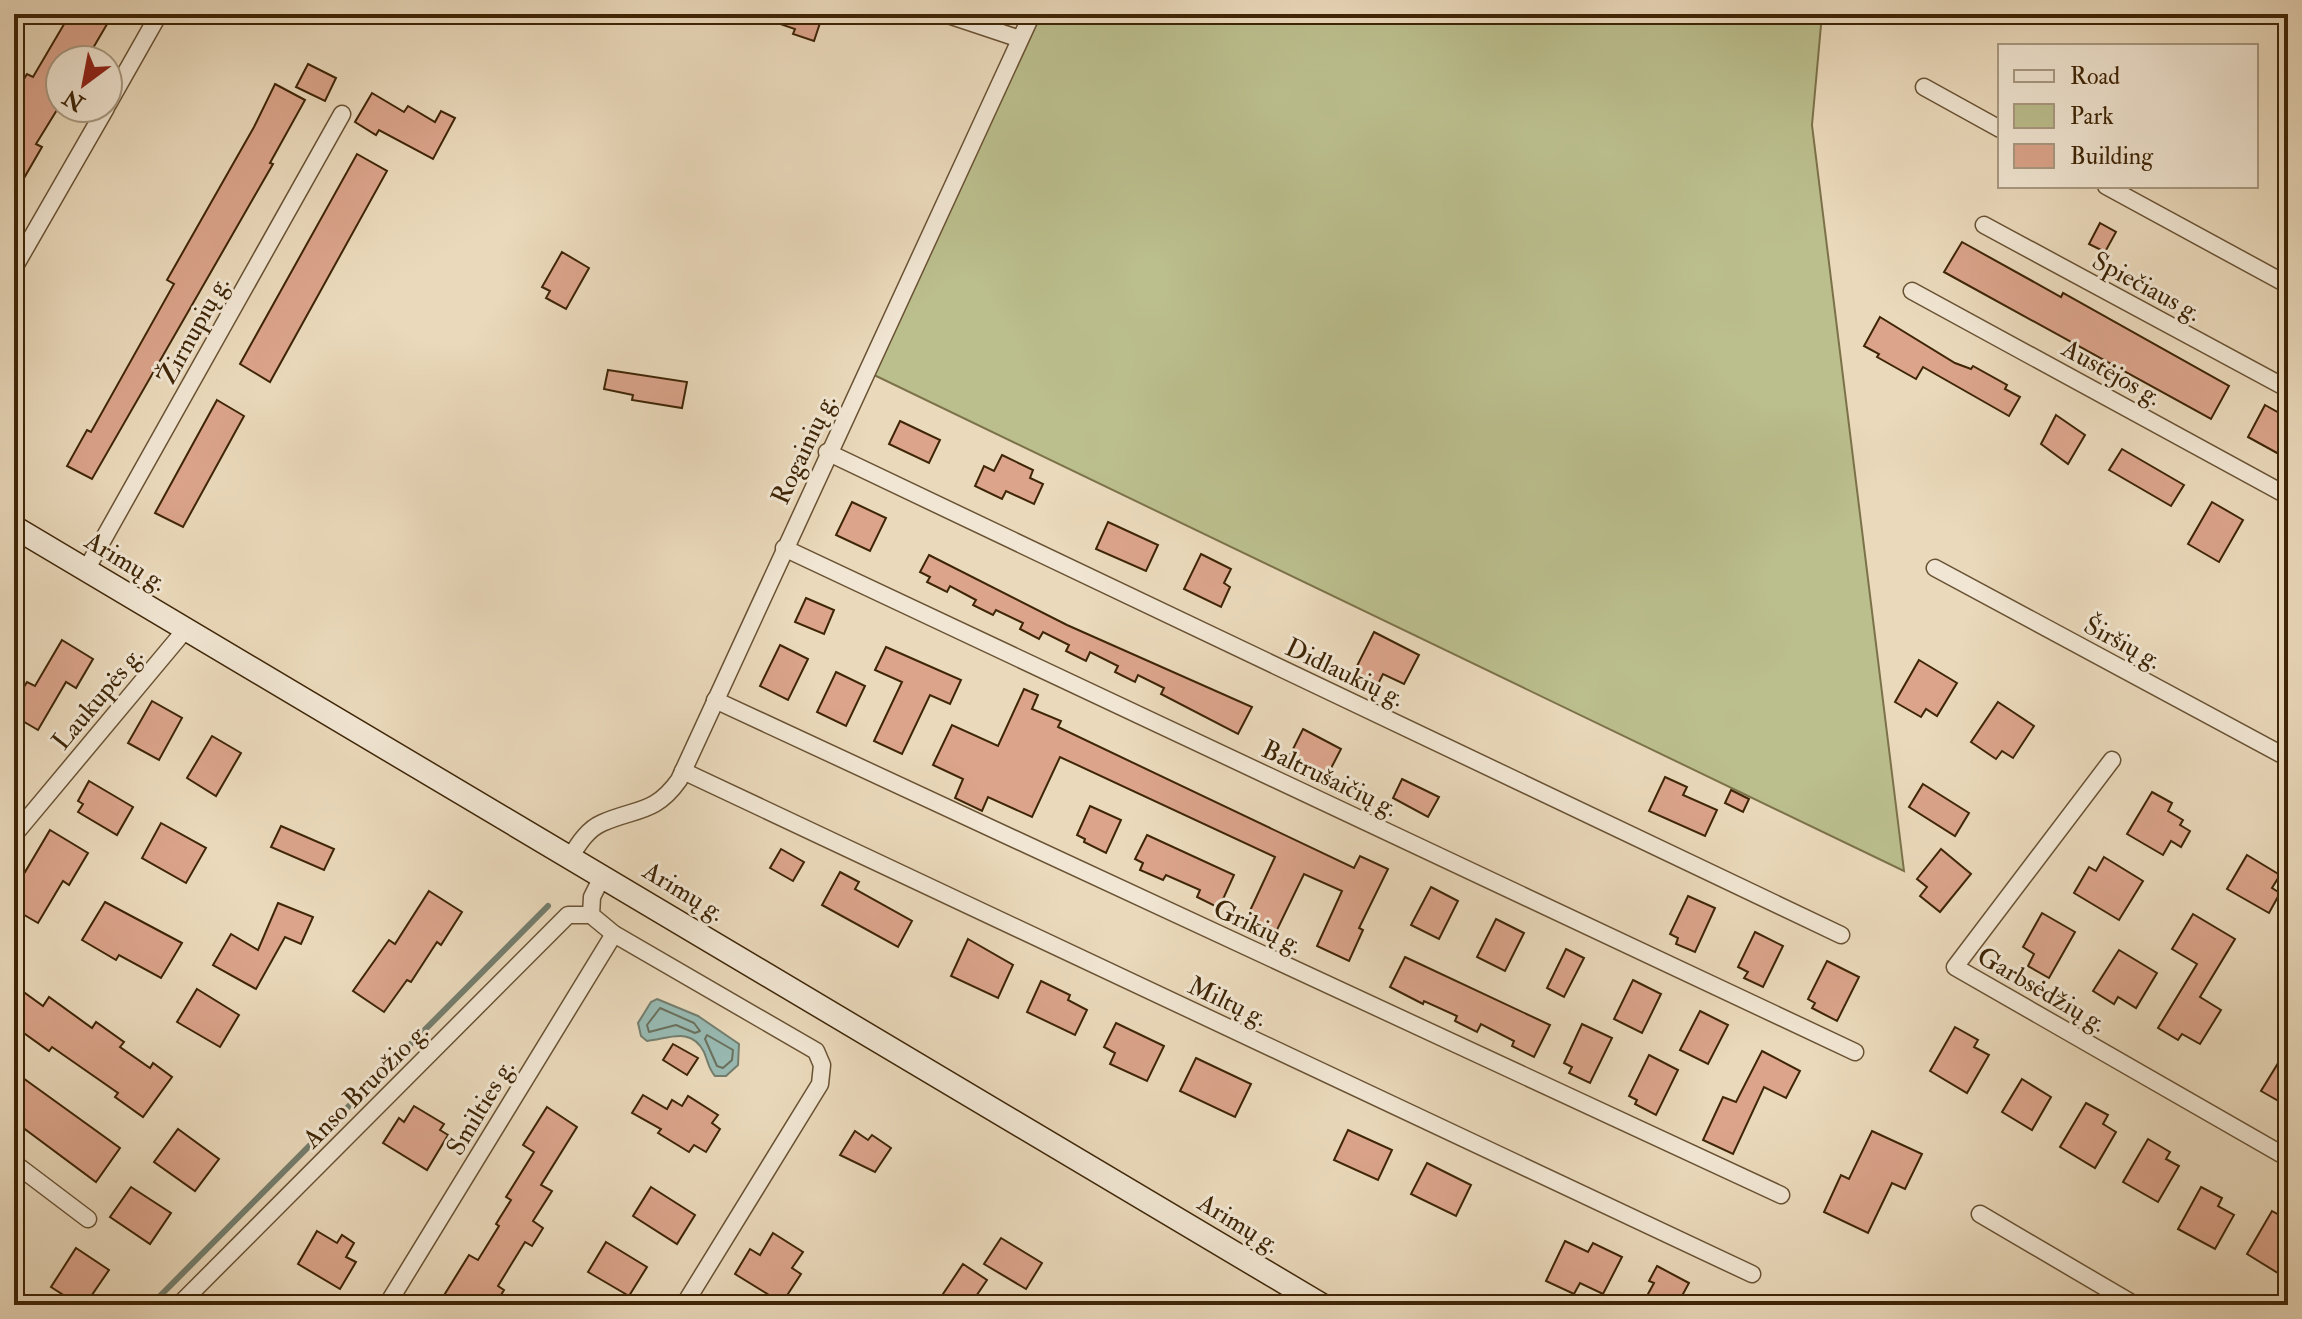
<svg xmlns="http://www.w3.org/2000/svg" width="2302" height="1319" viewBox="0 0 2302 1319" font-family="'IM FELL Double Pica',serif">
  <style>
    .green { fill: #bbbe8d; stroke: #7c724a; stroke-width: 2 }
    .water { fill: #98bab3; stroke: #747e6e; stroke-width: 2 }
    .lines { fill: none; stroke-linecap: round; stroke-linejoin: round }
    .shore { stroke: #6b705c; stroke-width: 2 }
    .stream { stroke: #747e6e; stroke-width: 6 }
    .building { fill: #dba48b; stroke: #3e2506; stroke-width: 2 }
    .street-casing { stroke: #695233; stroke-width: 19 }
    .secondary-casing { stroke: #3e2506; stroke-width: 25 }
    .street { stroke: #f1e6d3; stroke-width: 16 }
    .secondary { stroke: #f1e6d3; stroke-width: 22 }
    .labels { text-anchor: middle; stroke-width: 6; stroke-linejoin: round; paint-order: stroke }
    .street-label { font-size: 26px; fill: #3e2506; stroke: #f1e6d3 }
  </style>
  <rect width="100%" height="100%" fill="#ead9bb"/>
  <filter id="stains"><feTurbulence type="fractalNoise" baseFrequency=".0025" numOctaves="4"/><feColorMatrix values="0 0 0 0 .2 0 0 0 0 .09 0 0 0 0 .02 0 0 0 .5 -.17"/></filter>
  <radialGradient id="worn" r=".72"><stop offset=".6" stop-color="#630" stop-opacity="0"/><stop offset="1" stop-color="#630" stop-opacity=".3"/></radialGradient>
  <!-- green -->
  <path class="green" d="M1040,14H1822L1812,125L1904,871L874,375Z"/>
  <!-- water -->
  <path class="water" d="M657,999L698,1016L739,1044L738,1065L726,1076H715C708,1068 708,1061 704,1052C691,1026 668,1039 647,1041L641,1036L638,1023L651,1002Z"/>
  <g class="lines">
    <!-- shore -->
    <g class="shore">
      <path d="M660,1008L694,1023L700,1031L695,1033L676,1025L649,1032L647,1025Z"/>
      <path d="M707,1035L733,1050L732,1060L723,1068L717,1066L705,1039Z"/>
    </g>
    <!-- stream -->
    <path class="stream" d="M151,1305L548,906"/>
  </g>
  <!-- building -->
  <g class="building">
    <path d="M70,14H113L86,60H60V105L36,144L42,147L24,178L14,172V95L27,74L33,77Z"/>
    <path d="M760,14H823L814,41L793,34L795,29L760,17Z"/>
    <path d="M308,64L336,78L325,101L296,87Z"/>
    <path d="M275,84L305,100L270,163L273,164L92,479L67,466L87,430L91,432L174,284L167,280L254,127Z"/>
    <path d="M372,93L404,112L408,106L435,122L441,111L455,118L433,159L379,130L376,135L355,122Z"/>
    <path d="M357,154L387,171L270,382L240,364Z"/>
    <path d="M2100,223L2116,232L2105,252L2089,244Z"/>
    <path d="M1962,242L2061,297L2063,293L2229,386L2211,419L1944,272Z"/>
    <path d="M562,252L589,268L566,309L546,298L550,291L542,287Z"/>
    <path d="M1880,317L1955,363L1971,369L1973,366L2007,385L2005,389L2020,397L2009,416L1923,367L1916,379L1877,357L1879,354L1864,346Z"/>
    <path d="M608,370L687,382L682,408L632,400L633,395L604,389Z"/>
    <path d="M217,400L244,416L183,527L155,513Z"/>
    <path d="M2265,405L2288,418V459L2248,437Z"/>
    <path d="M2056,415L2085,435L2068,464L2041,444Z"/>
    <path d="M900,421L940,440L929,463L889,444Z"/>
    <path d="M2122,449L2184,485L2171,506L2109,470Z"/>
    <path d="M1002,455L1033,470L1030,478L1043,484L1034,504L1006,491L1002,499L975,486L984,466L994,471Z"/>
    <path d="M852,502L886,518L870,551L836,535Z"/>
    <path d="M2212,502L2243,520L2219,562L2188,544Z"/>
    <path d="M1108,522L1158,545L1146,571L1096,549Z"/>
    <path d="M1201,554L1231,569L1224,583L1230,587L1221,607L1184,589Z"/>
    <path d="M929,555L1067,625L1252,707L1238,734L1161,694L1164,688L1138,675L1135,682L1115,672L1118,666L1090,652L1086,661L1066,651L1069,645L1043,632L1039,639L1020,629L1023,623L996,610L993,615L973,605L976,600L950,586L947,592L927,582L930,577L920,572Z"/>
    <path d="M806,598L834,610L824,634L795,622Z"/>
    <path d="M1374,632L1419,655L1404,684L1383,674L1376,688L1352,676Z"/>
    <path d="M62,640L93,659L76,688L66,682L38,730L14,716V703L27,682L35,686Z"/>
    <path d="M780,645L808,659L788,700L760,686Z"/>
    <path d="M886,647L961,680L950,704L930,695L902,754L874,741L902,682L875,670Z"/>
    <path d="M1919,660L1957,683L1937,716L1926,709L1921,717L1895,702Z"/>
    <path d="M836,672L865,686L846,726L817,712Z"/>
    <path d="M1024,689L1038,695L1032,709L1061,721L1058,727L1354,868L1360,856L1388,869L1359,928L1363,930L1349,961L1317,946L1342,891L1304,874L1275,934L1254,924L1257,919L1248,915L1275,857L1060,757L1032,817L988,797L982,811L955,798L963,779L933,765L952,725L998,746Z"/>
    <path d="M152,701L182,718L159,760L128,743Z"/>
    <path d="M1998,702L2034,726L2013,758L2002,751L1996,759L1971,742Z"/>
    <path d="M1303,729L1341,749L1327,776L1289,757Z"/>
    <path d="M212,736L241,753L216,796L187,778Z"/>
    <path d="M1665,777L1687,787L1683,795L1717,810L1705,836L1649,811Z"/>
    <path d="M1402,779L1439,797L1428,817L1393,798Z"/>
    <path d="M89,781L133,807L117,835L78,812L83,804L78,801Z"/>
    <path d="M1923,784L1969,813L1955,836L1909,807Z"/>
    <path d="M1731,790L1749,799L1743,812L1725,803Z"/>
    <path d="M2152,792L2172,803L2168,811L2183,820L2180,825L2190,831L2181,847L2171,841L2163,855L2127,834Z"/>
    <path d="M1090,806L1121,820L1106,853L1084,842L1085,839L1077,835Z"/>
    <path d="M161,823L206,848L186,883L142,858Z"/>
    <path d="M281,826L334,849L324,870L271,847Z"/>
    <path d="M50,830L88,853L69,885L63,881L38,923L14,909V877L19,868L25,872Z"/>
    <path d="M1147,835L1234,875L1219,908L1197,897L1200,890L1166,875L1163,880L1140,870L1143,863L1135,859Z"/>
    <path d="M781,849L804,862L793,881L770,868Z"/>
    <path d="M1941,849L1971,874L1940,912L1920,896L1927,887L1917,879Z"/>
    <path d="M2247,855L2280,875L2272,888L2280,893L2269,913L2227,889Z"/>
    <path d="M2104,857L2143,881L2119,920L2074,893L2089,867L2096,871Z"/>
    <path d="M840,872L859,882L855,889L912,921L898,947L822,905Z"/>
    <path d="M1431,887L1458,901L1439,939L1411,925Z"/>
    <path d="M429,891L462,912L441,945L437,942L411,982L407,980L384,1012L353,991L389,940L395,944Z"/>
    <path d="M1688,896L1715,908L1695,952L1676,944L1678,938L1670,934Z"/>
    <path d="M105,902L182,943L161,978L119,955L116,960L82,940Z"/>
    <path d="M278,903L313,917L301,944L285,937L256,989L213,965L231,934L258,950Z"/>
    <path d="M2042,913L2075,932L2049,978L2028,966L2034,954L2023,947Z"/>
    <path d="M2193,914L2235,939L2200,997L2221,1010L2200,1044L2182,1034L2178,1040L2158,1028L2197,964L2172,949Z"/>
    <path d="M1496,919L1524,933L1505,971L1477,957Z"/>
    <path d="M1755,932L1783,946L1763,987L1744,978L1748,972L1738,967Z"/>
    <path d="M968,939L1013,965L998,998L951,976Z"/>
    <path d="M1566,949L1584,958L1564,997L1547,988Z"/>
    <path d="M2119,950L2157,973L2136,1008L2118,997L2114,1004L2093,991Z"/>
    <path d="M1405,957L1550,1025L1534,1057L1512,1046L1514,1041L1481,1024L1477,1032L1455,1021L1457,1016L1424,1001L1423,1004L1390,987Z"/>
    <path d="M1827,961L1859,977L1837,1021L1812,1008L1815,1003L1808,999Z"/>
    <path d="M1633,980L1661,994L1642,1033L1614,1019Z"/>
    <path d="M1041,981L1070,995L1068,1000L1087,1010L1075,1035L1027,1012Z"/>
    <path d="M14,985L43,1006L49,997L92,1028L96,1022L124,1042L120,1047L150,1068L153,1063L172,1077L143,1117L115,1097L118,1093L52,1047L49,1051L14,1026Z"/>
    <path d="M197,989L239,1015L220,1047L177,1022Z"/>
    <path d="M1700,1011L1728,1025L1708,1064L1680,1050Z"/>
    <path d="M1116,1023L1164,1046L1147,1081L1110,1064L1115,1053L1104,1047Z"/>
    <path d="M1582,1024L1612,1038L1590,1083L1569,1073L1572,1067L1564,1063Z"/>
    <path d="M1955,1027L1978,1040L1974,1047L1989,1055L1967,1093L1930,1071Z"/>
    <path d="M673,1044L698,1058L687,1075L663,1060Z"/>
    <path d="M2288,1047V1094L2282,1103L2261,1091Z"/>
    <path d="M1762,1051L1800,1071L1786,1098L1764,1087L1733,1154L1703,1140L1723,1097L1736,1102Z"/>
    <path d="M1649,1055L1678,1070L1656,1115L1635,1104L1637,1100L1629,1096Z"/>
    <path d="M1196,1058L1251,1084L1235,1117L1180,1091Z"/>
    <path d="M23,1078L120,1148L96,1182L14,1121V1092Z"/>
    <path d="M2022,1079L2051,1097L2032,1130L2002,1112Z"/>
    <path d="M643,1095L667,1109L672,1100L682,1106L688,1096L718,1115L712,1123L720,1129L706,1152L694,1145L689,1152L658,1133L661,1129L632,1113Z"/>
    <path d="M2086,1103L2108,1115L2103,1124L2116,1132L2095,1168L2060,1147Z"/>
    <path d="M414,1106L444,1124L440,1130L448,1135L427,1170L383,1143L399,1118L404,1122Z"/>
    <path d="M547,1107L577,1127L541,1185L552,1191L533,1221L543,1228L532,1246L525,1242L498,1286L504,1290L495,1305H438L469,1255L478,1260L499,1226L496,1224L511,1200L506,1197L534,1152L523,1145Z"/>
    <path d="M178,1129L219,1159L195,1191L154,1162Z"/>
    <path d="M1348,1130L1392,1150L1378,1180L1334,1160Z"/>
    <path d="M855,1131L868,1140L872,1135L891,1148L875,1172L840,1155Z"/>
    <path d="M1872,1131L1922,1154L1905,1189L1892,1183L1868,1233L1824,1212L1841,1175L1849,1179Z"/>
    <path d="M2148,1139L2170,1152L2166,1159L2179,1166L2158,1202L2123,1182Z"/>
    <path d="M1427,1163L1471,1185L1456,1216L1411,1194Z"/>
    <path d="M131,1187L171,1213L150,1244L110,1217Z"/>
    <path d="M651,1187L695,1215L677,1244L633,1216Z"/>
    <path d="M2201,1187L2222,1198L2218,1206L2234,1215L2215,1249L2178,1229Z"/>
    <path d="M2272,1211L2288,1220V1264L2281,1275L2247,1254Z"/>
    <path d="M317,1231L337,1243L342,1235L354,1243L346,1257L356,1262L340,1289L298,1264Z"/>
    <path d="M773,1233L803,1252L792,1268L801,1274L782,1303L735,1274L750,1249L760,1255Z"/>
    <path d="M1001,1238L1042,1263L1026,1289L984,1264Z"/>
    <path d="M1565,1241L1588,1252L1593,1243L1622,1257L1603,1294L1580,1283L1574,1294L1546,1281Z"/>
    <path d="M606,1242L647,1267L629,1296L588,1272Z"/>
    <path d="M76,1248L109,1270L85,1305H79L51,1287Z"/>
    <path d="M963,1264L987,1280L970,1305H960L943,1294Z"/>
    <path d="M1657,1266L1689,1283L1677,1305H1642L1654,1283L1649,1281Z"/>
  </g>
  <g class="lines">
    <defs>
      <g id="street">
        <path d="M945,14L1020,39"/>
        <path d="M1924,87L2000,129"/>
        <path d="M108,104L159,14"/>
        <path d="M2106,186L2288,285"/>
        <path d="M1984,225L2288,389"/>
        <path d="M14,268L106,108"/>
        <path d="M1912,291L2288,496"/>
        <path d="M827,452L1841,935"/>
        <path d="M784,548L1855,1052"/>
        <path d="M1935,568L2288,758"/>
        <path d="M86,570L342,114"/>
        <path d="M715,700L1781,1195"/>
        <path d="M2112,760L1955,967L2288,1158"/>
        <path d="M683,771L1752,1274"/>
        <path d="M14,835L186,629"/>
        <path d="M571,856C579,843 588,829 602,823C636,808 655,814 679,780L1032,14"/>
        <path d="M603,875L592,897L591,915L614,934L816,1051L822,1065L820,1084L684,1305"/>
        <path d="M14,1163L88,1219"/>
        <path d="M1980,1214L2135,1305"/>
        <path d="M179,1305L568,915H591"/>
        <path d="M387,1305L614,934"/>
      </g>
      <path id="secondary" d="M14,527L1322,1305"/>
    </defs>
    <!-- street casing -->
    <use href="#street" class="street-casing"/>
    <!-- secondary casing -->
    <use href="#secondary" class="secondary-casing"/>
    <!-- street -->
    <use href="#street" class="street"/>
    <!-- secondary -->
    <use href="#secondary" class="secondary"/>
  </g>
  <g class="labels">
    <!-- street labels -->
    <g class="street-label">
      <text transform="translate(2147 286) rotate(28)" y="9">Spiečiaus g.</text>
      <text transform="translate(193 330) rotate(-61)" y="9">Žirnupių g.</text>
      <text transform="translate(2112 372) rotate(29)" y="9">Austėjos g.</text>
      <text transform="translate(803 449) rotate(-65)" y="9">Rogainių g.</text>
      <text transform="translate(126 561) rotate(31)" y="9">Arimų g.</text>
      <text transform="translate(2123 642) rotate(28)" y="9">Širšių g.</text>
      <text transform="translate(1345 672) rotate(25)" y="9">Didlaukių g.</text>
      <text transform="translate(97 698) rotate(-50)" y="9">Laukupės g.</text>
      <text transform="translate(1330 778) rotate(25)" y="9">Baltrušaičių g.</text>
      <text transform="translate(684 891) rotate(31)" y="9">Arimų g.</text>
      <text transform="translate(1258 926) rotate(25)" y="9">Grikių g.</text>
      <text transform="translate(2042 989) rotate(30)" y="9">Garbsėdžių g.</text>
      <text transform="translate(1228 1001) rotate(25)" y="9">Miltų g.</text>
      <text transform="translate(365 1085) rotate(-45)" y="9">Anso Bruožio g.</text>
      <text transform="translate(480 1107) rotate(-59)" y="9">Smilties g.</text>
      <text transform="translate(1239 1223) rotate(31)" y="9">Arimų g.</text>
    </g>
  </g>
  <!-- margin -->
  <rect width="2302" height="1319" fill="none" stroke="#ead9bb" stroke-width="48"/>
  <rect x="16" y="16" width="2270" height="1287" fill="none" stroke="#3e2506" stroke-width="4"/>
  <rect x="24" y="24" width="2254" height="1271" fill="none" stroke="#3e2506" stroke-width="2"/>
  <!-- legend -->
  <rect x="1998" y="44" width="260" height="144" fill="#f1e6d3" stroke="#a99981" stroke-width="2"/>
  <rect x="2014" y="70" width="40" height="12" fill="#f1e6d3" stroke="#a99981" stroke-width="2"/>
  <text x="2070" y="84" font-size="24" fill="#3e2506">Road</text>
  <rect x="2014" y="104" width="40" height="24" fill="#bbbe8d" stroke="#a99981" stroke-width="2"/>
  <text x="2070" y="124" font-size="24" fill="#3e2506">Park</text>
  <rect x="2014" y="144" width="40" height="24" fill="#dba48b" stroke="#a99981" stroke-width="2"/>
  <text x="2070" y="164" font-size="24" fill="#3e2506">Building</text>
  <!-- north arrow -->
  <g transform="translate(84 84) rotate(212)"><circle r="38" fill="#f1e6d3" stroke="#a99981" stroke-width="2"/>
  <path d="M0-6L14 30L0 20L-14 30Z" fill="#8f2418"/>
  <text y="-12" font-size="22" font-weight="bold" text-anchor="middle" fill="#3e2506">N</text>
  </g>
  <rect width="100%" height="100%" filter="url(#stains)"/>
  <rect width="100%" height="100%" fill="url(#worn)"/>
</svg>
